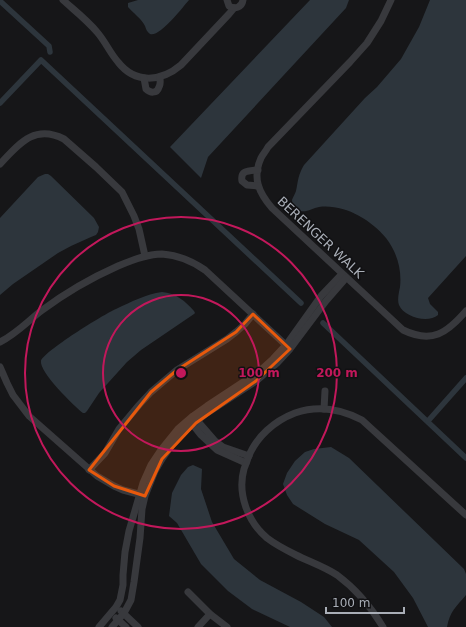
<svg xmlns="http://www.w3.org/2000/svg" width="466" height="627" viewBox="0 0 466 627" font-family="'DejaVu Sans',sans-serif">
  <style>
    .water { fill: #2d353c }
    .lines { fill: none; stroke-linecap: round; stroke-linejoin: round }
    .canal { stroke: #2d353c; stroke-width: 5.5 }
    .minor { stroke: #38393d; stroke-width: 7 }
    .marked { fill: #e8590c; fill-opacity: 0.2; stroke: #e8590c; stroke-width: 3; stroke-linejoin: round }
    .ring { fill: none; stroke: #c2185b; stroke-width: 2 }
    .labels { text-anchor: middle; stroke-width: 3; stroke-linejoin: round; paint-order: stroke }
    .street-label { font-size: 13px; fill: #a9aeb7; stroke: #111113 }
    .centre { fill: #c2185b; stroke: #111113; stroke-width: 2 }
    .ring-label { font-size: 12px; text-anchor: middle; font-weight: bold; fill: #c2185b; stroke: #111113; stroke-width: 3; stroke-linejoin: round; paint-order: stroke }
  </style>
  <rect width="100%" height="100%" fill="#161618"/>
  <!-- water -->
  <g class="water">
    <path d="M138,0H189C183,7 159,38 150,34C147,32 146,29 145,26C142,19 133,13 128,7V3Z"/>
    <path d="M310,0H349L346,8L208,157L201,178L170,147Z"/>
    <path d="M430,0H466V256L428,298L430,304L438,312V315C428,324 404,317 399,305C397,300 399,292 400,287C402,270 397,252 386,238C370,219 344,204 319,207C312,208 305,214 298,210C295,208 292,204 292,200C293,197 295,194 296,191C298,181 298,175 304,165L365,98L377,87L401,59L419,27Z"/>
    <path d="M45,174H48L51,176L94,218L99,227L98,232L96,235L91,237L71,246L58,253L13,284L0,295V218L38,177Z"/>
    <path d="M162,292C176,293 185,301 194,311L195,313L194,314L141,350L127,362L99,393L87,411L85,413H83C74,406 39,372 41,361C43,352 104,314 116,309C131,302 146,294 162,292Z"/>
    <path d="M331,447L349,458L464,569L466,574V595C456,607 450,611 447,627H428L413,598L394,572L359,540L325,524L293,504L287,495L283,484L287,473L295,461L305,452L314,449Z"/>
    <path d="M193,465L202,469L201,489L212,522L234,559L260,580L301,602L324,617L332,627H290L252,609L228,591L201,564L177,523L169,516L172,493L181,475L188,467Z"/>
  </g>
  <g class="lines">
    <!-- canal -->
    <g class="canal">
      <path d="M0,1L49,46L50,52"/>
      <path d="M0,103L41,60L301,303"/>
      <path d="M323,323L466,458"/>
      <path d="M428,421L466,378"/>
    </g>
    <!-- minor -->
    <g class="minor">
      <path d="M63,0C74,10 87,20 97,32C105,41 110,53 118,62C135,84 161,82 181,65L229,14L234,8"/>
      <path d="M227,0L229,6C235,10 242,7 243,0"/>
      <path d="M391,0L381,21L367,43L350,62L268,147C266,151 263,154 261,158C252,178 259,193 272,208L403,330C432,344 447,333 466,311"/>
      <path d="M144,78L146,89C150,93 157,94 159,87C161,84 160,80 160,77"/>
      <path d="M0,164C19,144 34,124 64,139L96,167L122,192L134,216L139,229L145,256"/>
      <path d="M258,170C249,171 240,170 242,181L247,185L258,186"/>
      <path d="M0,342C16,334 28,321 41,311C65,293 91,278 118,266C132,260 147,254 162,254C178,255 192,261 205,270L288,347"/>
      <path d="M0,367L7,383L13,395L29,416L97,476L114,486L123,490L142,495"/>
      <path d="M324,409L325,391"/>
      <path d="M195,418L215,441L223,447L249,456"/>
      <path d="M190,421L201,435L217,450L246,463"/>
      <path d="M89,470L105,453L119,429L139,405L151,392L177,370L227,339L236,332L245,324L253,314"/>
      <path d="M188,592L210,614L227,627"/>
      <path d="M121,611L138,627"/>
      <path d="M116,618L126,627"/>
      <path d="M99,627L116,607L120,600L123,585V575L125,552L129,531L143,483L151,465L161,450L178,429L193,416L207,406L251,377L263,368L273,359L286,345L321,296L342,274"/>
      <path d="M112,627L124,613L131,600L134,582L140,538L142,509L145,496L155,471L162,459L171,446L189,427L207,413L256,381L277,363L290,349L326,301L346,278"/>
      <path d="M198,627L210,614"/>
      <path d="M383,627C371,607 356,589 337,575C323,566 310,562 296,555C286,550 276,545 267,538C248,522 237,494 244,469C245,466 247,462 248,458C256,437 274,421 295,413C318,405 341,409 362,420L466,515"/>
    </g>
  </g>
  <!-- marked area -->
  <path class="marked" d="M253,314L290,349L256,381L196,423L162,459L145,496L114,486L89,470L151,392L177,370L236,332Z"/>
  <!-- distance rings -->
  <g class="ring">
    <circle cx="181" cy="373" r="78"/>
    <circle cx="181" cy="373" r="156"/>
  </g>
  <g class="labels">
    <!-- street labels -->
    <g class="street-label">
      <text transform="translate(321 237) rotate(43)" y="5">BERENGER WALK</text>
    </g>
  </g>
  <circle cx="181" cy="373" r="6" class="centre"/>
  <g class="ring-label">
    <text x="259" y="377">100 m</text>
    <text x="337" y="377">200 m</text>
  </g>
  <!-- scale -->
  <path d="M326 607v6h78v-6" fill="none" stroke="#a9aeb7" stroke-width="2"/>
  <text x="332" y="607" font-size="12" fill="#a9aeb7" stroke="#111113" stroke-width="3" paint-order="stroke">100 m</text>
</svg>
